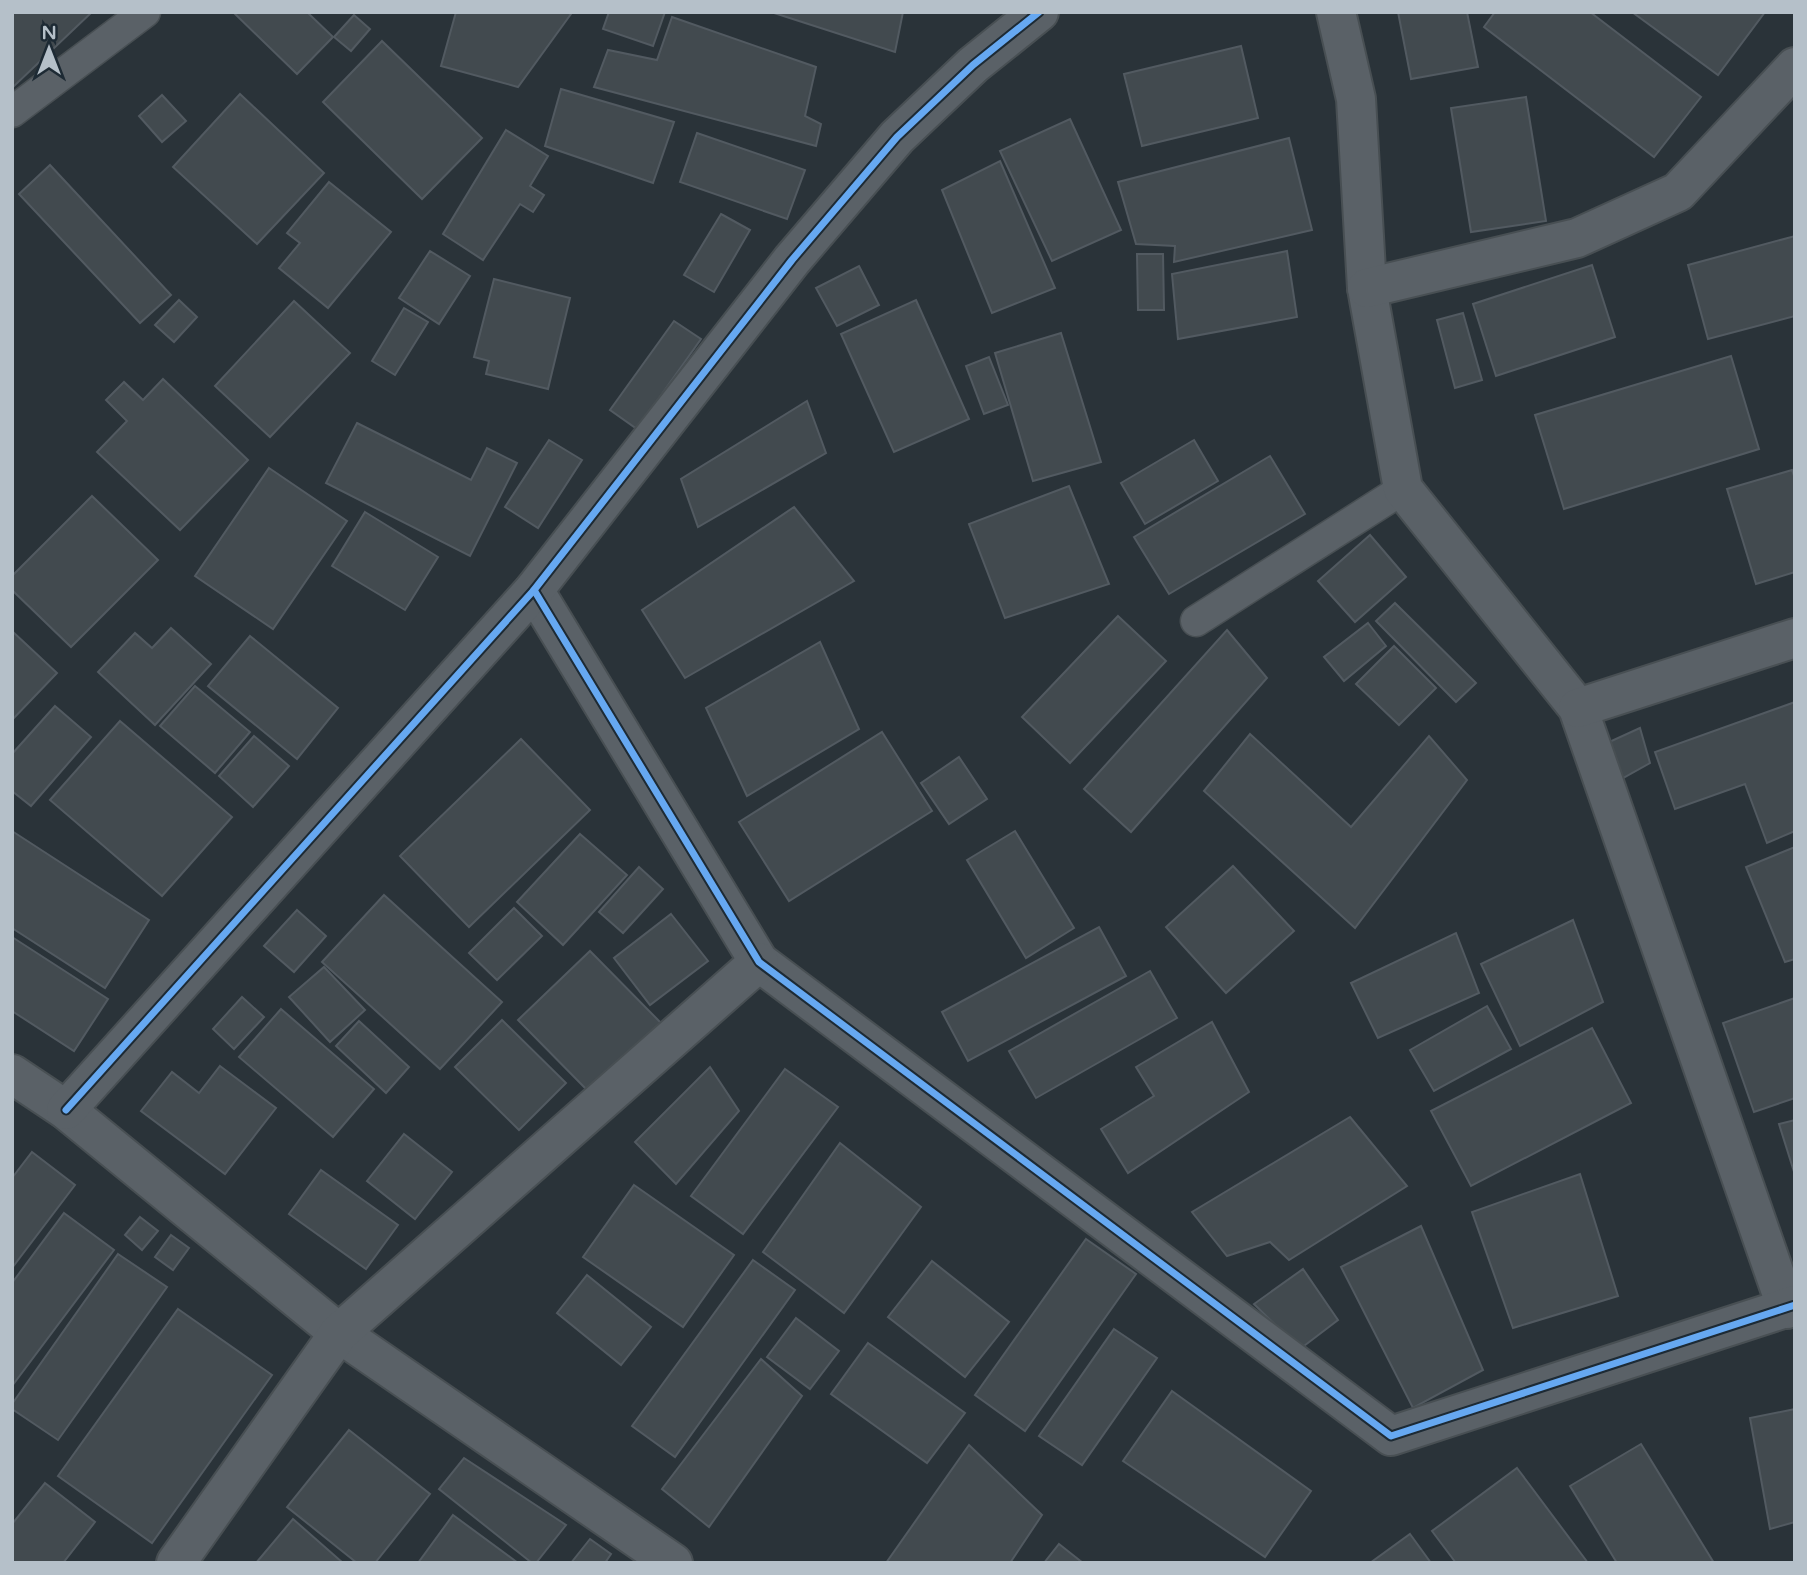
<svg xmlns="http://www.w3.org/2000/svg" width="1807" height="1575" viewBox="0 0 1807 1575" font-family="'Varela Round',sans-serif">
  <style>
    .building { fill: #424a4f; stroke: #525a61; stroke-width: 2 }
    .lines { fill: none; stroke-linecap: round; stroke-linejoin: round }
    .service-casing { stroke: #484f53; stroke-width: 33 }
    .minor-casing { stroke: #484f53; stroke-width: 42 }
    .service { stroke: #5a6167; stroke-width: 30 }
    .minor { stroke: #5a6167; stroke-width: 38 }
    .cycleway-casing { stroke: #1d2a34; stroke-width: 11 }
    .cycleway { stroke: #66a8f1; stroke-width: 7 }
  </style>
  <rect width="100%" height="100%" fill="#2a3339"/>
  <!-- building -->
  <g class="building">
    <path d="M12,12H92L12,88Z"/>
    <path d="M233,12H307L333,37L297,74Z"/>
    <path d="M456,12H566L571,14L518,87L441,66Z"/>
    <path d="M609,12H665L653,46L603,29Z"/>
    <path d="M771,12H903L895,52Z"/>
    <path d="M1398,12H1467L1478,67L1411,79Z"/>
    <path d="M1495,12H1590L1701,97L1654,157L1484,27Z"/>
    <path d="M1632,12H1765L1718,75Z"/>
    <path d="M354,15L370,29L351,51L334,37Z"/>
    <path d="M672,17L816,67L805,116L821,124L816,146L594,87L608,50L657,60Z"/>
    <path d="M382,41L482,138L422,199L323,102Z"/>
    <path d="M1241,46L1258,118L1142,146L1124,74Z"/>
    <path d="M561,89L674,122L653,183L545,146Z"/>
    <path d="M240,94L324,173L257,244L173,167Z"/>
    <path d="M162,95L186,121L162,142L139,116Z"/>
    <path d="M1526,97L1546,221L1471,232L1451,108Z"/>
    <path d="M1070,119L1121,230L1052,261L1000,151Z"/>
    <path d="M506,130L548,156L530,186L544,195L533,212L520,204L483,260L443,234Z"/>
    <path d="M697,133L805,170L787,219L680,182Z"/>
    <path d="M1289,138L1312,230L1174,262L1175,246L1136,244L1118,182Z"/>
    <path d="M1000,161L1055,288L992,313L942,190Z"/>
    <path d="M50,165L171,295L140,323L19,194Z"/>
    <path d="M329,182L391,232L328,308L279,268L300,243L287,233Z"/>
    <path d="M721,214L750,230L714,292L684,275Z"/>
    <path d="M1795,236V316L1708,339L1688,265Z"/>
    <path d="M430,251L470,276L439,324L399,298Z"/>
    <path d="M1287,251L1297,317L1178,339L1172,274Z"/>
    <path d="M1137,254H1163L1164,310H1138Z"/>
    <path d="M1592,265L1615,337L1496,376L1473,304Z"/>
    <path d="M859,266L879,305L837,326L816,288Z"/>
    <path d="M494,279L570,298L548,389L486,374L489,361L474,357Z"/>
    <path d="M179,300L197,317L174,342L155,325Z"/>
    <path d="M916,300L969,419L894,452L841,334Z"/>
    <path d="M294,301L350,353L270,437L215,386Z"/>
    <path d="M404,308L428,322L395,375L372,361Z"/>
    <path d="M1463,313L1482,380L1455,388L1437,320Z"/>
    <path d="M674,321L701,339L637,429L610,410Z"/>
    <path d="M1061,333L1101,462L1033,481L995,353Z"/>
    <path d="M1731,356L1759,449L1564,509L1535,415Z"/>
    <path d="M989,357L1008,405L984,414L966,366Z"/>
    <path d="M163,379L248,460L180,530L97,452L127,421L106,400L124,382L143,400Z"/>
    <path d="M807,401L826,453L698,527L681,479Z"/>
    <path d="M357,423L471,480L487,448L517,463L470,556L326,483Z"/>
    <path d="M549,440L582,460L538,528L505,507Z"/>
    <path d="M1194,440L1218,481L1145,524L1121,483Z"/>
    <path d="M1270,456L1305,514L1169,594L1134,537Z"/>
    <path d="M269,468L347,521L273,629L195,576Z"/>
    <path d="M1792,470L1795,479V572L1756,584L1727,489Z"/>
    <path d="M1069,486L1109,584L1005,618L969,524Z"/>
    <path d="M92,496L158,560L71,647L12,590V576Z"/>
    <path d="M794,507L854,581L685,678L642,610Z"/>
    <path d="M365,512L438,557L405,610L332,566Z"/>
    <path d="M1370,535L1406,577L1355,622L1318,581Z"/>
    <path d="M1395,603L1476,683L1456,702L1376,621Z"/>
    <path d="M1118,616L1166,661L1070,763L1022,717Z"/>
    <path d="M1368,623L1386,646L1344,681L1324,657Z"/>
    <path d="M171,628L211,664L155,725L98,672L135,633L152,648Z"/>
    <path d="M1227,630L1267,678L1131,832L1084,789Z"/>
    <path d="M12,631L57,673L12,720Z"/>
    <path d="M250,636L338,708L297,759L208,686Z"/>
    <path d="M820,642L859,729L747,796L706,708Z"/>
    <path d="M1394,646L1436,688L1399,725L1356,684Z"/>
    <path d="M195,686L250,732L215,773L160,726Z"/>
    <path d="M1795,702V831L1767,843L1745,784L1675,809L1655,752Z"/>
    <path d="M55,706L91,737L31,806L12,791V754Z"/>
    <path d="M120,721L232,817L162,896L50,800Z"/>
    <path d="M1640,728L1650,763L1623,778L1607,743Z"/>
    <path d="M882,732L932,811L789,901L739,822Z"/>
    <path d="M1250,734L1351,827L1429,736L1467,780L1355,928L1204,791Z"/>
    <path d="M254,736L289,766L253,807L219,776Z"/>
    <path d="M521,739L590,810L469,927L400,856Z"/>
    <path d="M959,757L987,799L949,824L921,783Z"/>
    <path d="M12,831L149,920L105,988L12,928Z"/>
    <path d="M1015,831L1074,928L1026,958L967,860Z"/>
    <path d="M580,834L627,875L563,945L517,902Z"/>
    <path d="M1795,847V959L1785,962L1746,867Z"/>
    <path d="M1233,866L1294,931L1226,993L1166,927Z"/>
    <path d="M639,867L663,889L623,933L599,912Z"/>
    <path d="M384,895L502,1002L440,1069L322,962Z"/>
    <path d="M514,908L542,936L497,980L469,953Z"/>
    <path d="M297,910L326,936L294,972L264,946Z"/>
    <path d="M671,914L708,961L650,1005L614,958Z"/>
    <path d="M1573,920L1603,1002L1520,1046L1481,964Z"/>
    <path d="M1099,927L1126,976L968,1061L942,1012Z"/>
    <path d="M1456,933L1479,993L1378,1038L1351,983Z"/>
    <path d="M12,937L108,999L74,1051L12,1011Z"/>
    <path d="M590,951L662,1024L590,1093L518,1020Z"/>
    <path d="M324,967L365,1010L330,1042L289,997Z"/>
    <path d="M1150,971L1177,1018L1036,1098L1009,1051Z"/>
    <path d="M242,997L264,1017L234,1049L213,1029Z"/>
    <path d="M1795,998V1098L1754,1112L1723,1023Z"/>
    <path d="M1487,1006L1511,1049L1434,1091L1410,1050Z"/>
    <path d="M281,1009L374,1089L333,1137L239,1057Z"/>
    <path d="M502,1020L566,1083L519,1130L455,1067Z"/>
    <path d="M359,1021L409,1067L386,1093L336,1046Z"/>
    <path d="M1212,1022L1249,1092L1128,1173L1101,1129L1154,1096L1136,1067Z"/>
    <path d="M1592,1028L1631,1103L1471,1186L1431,1111Z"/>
    <path d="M220,1066L276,1108L225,1174L141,1111L172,1072L199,1093Z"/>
    <path d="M710,1067L739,1111L676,1184L635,1142Z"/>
    <path d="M785,1069L838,1107L743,1234L691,1196Z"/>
    <path d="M1350,1117L1407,1186L1289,1260L1270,1242L1227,1256L1192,1212Z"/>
    <path d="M1795,1120V1175L1779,1124Z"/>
    <path d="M404,1134L452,1172L415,1219L367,1181Z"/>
    <path d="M840,1143L921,1207L844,1313L763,1252Z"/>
    <path d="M32,1152L75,1185L12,1268V1178Z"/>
    <path d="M321,1170L398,1225L366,1269L289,1214Z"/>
    <path d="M1580,1174L1618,1296L1513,1328L1472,1212Z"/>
    <path d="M634,1185L734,1255L683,1327L583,1257Z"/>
    <path d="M64,1213L114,1250L12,1386V1283Z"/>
    <path d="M140,1217L158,1231L142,1250L125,1235Z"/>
    <path d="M1421,1226L1483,1370L1413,1408L1341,1267Z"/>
    <path d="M171,1235L189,1248L173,1270L155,1257Z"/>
    <path d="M1086,1239L1136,1274L1025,1431L975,1395Z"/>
    <path d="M118,1254L167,1287L58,1440L12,1409V1404Z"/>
    <path d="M753,1260L795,1290L675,1457L632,1426Z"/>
    <path d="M932,1261L1009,1322L965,1377L888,1317Z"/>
    <path d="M1303,1269L1338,1320L1300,1349L1254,1304Z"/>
    <path d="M587,1275L651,1327L621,1365L557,1313Z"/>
    <path d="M178,1309L272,1375L152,1543L58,1476Z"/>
    <path d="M796,1318L839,1351L810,1389L767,1357Z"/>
    <path d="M1114,1329L1157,1358L1082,1465L1039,1436Z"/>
    <path d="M868,1343L965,1413L927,1463L831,1394Z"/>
    <path d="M761,1359L802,1396L709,1527L662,1489Z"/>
    <path d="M1172,1391L1311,1491L1265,1557L1123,1461Z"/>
    <path d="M1795,1409V1522L1770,1529L1750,1418Z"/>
    <path d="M349,1430L430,1494L375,1563H357L287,1507Z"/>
    <path d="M1641,1444L1714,1563H1617L1570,1486Z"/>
    <path d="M969,1445L1042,1515L1010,1563H886Z"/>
    <path d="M464,1458L566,1525L536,1563H532L439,1489Z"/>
    <path d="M1517,1468L1588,1563H1456L1432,1531Z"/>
    <path d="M45,1483L95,1522L63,1563H12V1524Z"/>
    <path d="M453,1515L518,1563H418Z"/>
    <path d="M293,1519L343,1563H256Z"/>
    <path d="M1410,1534L1431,1563H1370Z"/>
    <path d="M590,1539L611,1554L605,1563H571Z"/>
    <path d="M1059,1544L1083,1563H1044Z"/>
  </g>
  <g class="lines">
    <defs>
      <g id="service">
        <path d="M12,112L145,12"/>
        <path d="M1196,621L1403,489"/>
      </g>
      <g id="minor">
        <path d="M1336,12L1356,99L1367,288L1403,489L1578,708L1787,1309"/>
        <path d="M1367,288L1577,238L1678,192L1795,67"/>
        <path d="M534,590L759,962L1391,1436L1795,1305"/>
        <path d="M1578,708L1795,638"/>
        <path d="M12,1074L66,1110L339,1333L673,1563"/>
        <path d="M66,1110L534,590L792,260L897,137L973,65L1039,12"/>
        <path d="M176,1563L339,1333L759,962"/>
      </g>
    </defs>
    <!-- service casing -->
    <use href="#service" class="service-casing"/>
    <!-- minor casing -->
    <use href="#minor" class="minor-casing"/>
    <!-- service -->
    <use href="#service" class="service"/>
    <!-- minor -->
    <use href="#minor" class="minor"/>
    <defs>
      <g id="cycleway">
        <path d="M534,590L759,962L1391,1436L1795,1305"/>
        <path d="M66,1110L534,590L792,260L897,137L973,65L1039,12"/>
      </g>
    </defs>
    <!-- cycleway casing -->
    <use href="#cycleway" class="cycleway-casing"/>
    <!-- cycleway -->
    <use href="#cycleway" class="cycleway"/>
  </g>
  <!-- border -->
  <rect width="1807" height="1575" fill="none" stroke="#b5c0c9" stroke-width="28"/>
  <!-- north arrow -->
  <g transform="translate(49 49)" stroke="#1d2a34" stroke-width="5" paint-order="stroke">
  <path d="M0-5L12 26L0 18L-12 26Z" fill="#b5c0c9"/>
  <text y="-10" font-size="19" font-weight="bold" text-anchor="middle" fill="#b5c0c9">N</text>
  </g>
</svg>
